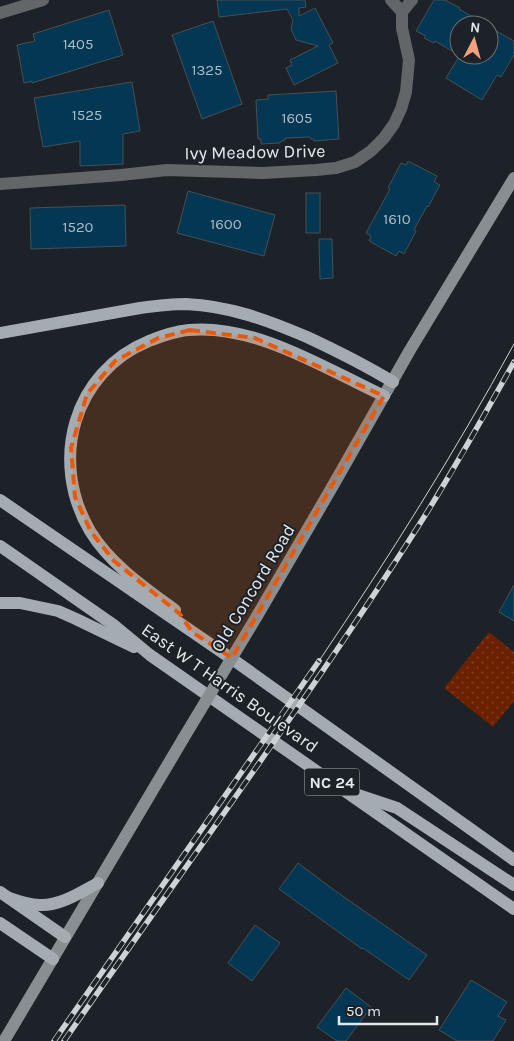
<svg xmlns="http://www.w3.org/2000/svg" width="514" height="1041" viewBox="0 0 514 1041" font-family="Karla,sans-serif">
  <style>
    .park { fill: url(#park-dots) }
    .building { fill: #043753; stroke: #484f55 }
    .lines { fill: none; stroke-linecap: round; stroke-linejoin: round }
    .street { stroke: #636669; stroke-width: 12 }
    .secondary { stroke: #888e92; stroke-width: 12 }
    .primary { stroke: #a5acb1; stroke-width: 12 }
    .tram { stroke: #cdd2d6; stroke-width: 1 }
    .rail-casing { stroke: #cdd2d6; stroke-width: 5.5 }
    .rail { stroke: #1c2227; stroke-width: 4; stroke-dasharray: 11; stroke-linecap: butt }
    .secondary-bridge { stroke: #888e92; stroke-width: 12 }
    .marked { fill: #e8590c; fill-opacity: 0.2; stroke: #e8590c; stroke-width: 4; stroke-dasharray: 10 6; stroke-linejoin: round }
    .labels { text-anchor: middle; stroke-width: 4; stroke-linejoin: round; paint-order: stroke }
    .number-label { font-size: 15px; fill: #abbcc5 }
    .shield { fill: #1c2227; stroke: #a7adb0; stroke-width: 1 }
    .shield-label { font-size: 16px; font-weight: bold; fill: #e3e8eb }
    .street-label { font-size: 18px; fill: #e3e8eb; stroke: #1c2227 }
  </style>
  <defs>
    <pattern id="park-dots" width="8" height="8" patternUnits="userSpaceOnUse" patternTransform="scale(1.25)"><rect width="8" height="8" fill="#6b2000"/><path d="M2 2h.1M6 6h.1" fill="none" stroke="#804025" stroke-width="1.8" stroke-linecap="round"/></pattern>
  </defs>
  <rect width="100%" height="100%" fill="#1c2227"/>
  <!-- park -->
  <path class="park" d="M489,632L514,652V701L493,727L444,688Z"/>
  <!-- building -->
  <g class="building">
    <path d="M217,0H305L306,7L299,8V16L315,8L333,43L329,45L338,63L294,85L286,68L292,65L290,60L318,46L296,40L291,29L293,20L287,9L219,17Z"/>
    <path d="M434,0H445L460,8L459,9L487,25H459V55L435,41L434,43L424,38L426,36L416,31Z"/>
    <path d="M109,10L123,55L32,83V81L24,83L17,45L35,41L33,34Z"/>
    <path d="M213,21L242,104L202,119L172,35Z"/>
    <path d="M489,27L514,41V55L501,77L497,75L482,100L446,78L460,55H489Z"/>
    <path d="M132,82L140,131L123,134V164L80,166V141L43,147L34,98Z"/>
    <path d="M336,91L339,139L314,141V139H311L310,137L285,138V140L281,141L280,143L261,144V139H258L256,100L268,99V95Z"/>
    <path d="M408,161L437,176L434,182L440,185L428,207L427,206L414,230L416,231L404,254L399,251L396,256L369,241L371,236L366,233L390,189L388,188L401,163L406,165Z"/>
    <path d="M188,191L275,215L264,256L177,233Z"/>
    <rect x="306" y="193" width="14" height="40"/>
    <path d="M125,205L126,246L31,249L30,208Z"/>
    <path d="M319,239H332L333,278L320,279Z"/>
    <path d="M514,585V621L499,612Z"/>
    <path d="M298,863L334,890L427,955L409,980L363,948L362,949L279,889Z"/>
    <path d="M255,925L280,943L252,981L228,963Z"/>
    <path d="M471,980L507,1002L498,1016L506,1020L493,1041H457L439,1030Z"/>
    <path d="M346,988L371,1007L346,1041H337L317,1027Z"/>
  </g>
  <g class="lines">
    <!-- street -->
    <g class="street">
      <path d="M391,0L402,12"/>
      <path d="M0,13L43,0"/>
      <path d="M0,184L121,175L167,170L263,173L316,170L336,168L355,162L371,151L384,138L394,124L401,109L406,92L409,60L402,28V12L412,0"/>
    </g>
    <!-- secondary -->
    <g class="secondary">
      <path d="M257,616L331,489L410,350L514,178"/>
      <path d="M4,1041L183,739"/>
    </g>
    <!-- primary -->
    <g class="primary">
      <path d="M0,333L140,308C155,306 170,304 186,304C230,306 267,320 307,337C337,351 365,365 393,382"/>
      <path d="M0,500L235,661L514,860"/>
      <path d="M0,546L115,626L150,655L514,909"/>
      <path d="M0,603H20L58,611L76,619L134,647"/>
      <path d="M175,610C145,588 110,564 90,531C49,461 73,372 149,341C162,336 175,331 189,330C256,324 326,369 384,396"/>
      <path d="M358,795L397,808L514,885"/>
      <path d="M0,892L65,937"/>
      <path d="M9,898C20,902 29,905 40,905C60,906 81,892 98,883"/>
      <path d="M0,923L53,959"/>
    </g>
    <!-- tram -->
    <path class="tram" d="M319,661C389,557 454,454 514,344"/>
    <defs>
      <g id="rail">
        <path d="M54,1041L319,661"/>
        <path d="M64,1041C183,869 307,701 419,525C453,472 483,417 514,362"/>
      </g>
    </defs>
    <!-- rail casing -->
    <use href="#rail" class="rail-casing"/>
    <!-- rail -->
    <use href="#rail" class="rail"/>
    <!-- secondary-bridge -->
    <path class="secondary-bridge" d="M183,739L257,616"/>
  </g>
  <!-- marked area -->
  <path class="marked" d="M190,330L255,338L384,396L232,658L192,632L180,614L114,561L91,532L75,497L71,448L87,394L115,361L158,338Z"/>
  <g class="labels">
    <!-- number labels -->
    <g class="number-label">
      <text x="78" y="49">1405</text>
      <text x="207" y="75">1325</text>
      <text x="87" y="120">1525</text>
      <text x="297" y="123">1605</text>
      <text x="397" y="224">1610</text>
      <text x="226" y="229">1600</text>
      <text x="78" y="232">1520</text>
    </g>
    <!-- shield labels -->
    <rect class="shield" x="304.5" y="768.5" width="55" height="27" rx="4"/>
    <g class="shield-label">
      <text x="332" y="788">NC 24</text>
    </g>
    <!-- street labels -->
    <g class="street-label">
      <text transform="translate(255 152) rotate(-1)" y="6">Ivy Meadow Drive</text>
      <text transform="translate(253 588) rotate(-59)" y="6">Old Concord Road</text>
      <text transform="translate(230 688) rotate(35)" y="6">East W T Harris Boulevard</text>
    </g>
  </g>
  <!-- north arrow -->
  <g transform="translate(474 40) rotate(6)"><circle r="24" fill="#1c2227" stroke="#6c7175"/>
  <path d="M0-4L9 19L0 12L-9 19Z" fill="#f3a081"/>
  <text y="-8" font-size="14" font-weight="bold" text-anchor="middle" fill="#e3e8eb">N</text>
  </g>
  <!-- scale -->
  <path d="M339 1016v8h98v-8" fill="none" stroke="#e3e8eb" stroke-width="2.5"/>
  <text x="346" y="1016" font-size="15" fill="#e3e8eb" stroke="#1c2227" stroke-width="4" paint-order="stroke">50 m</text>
</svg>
